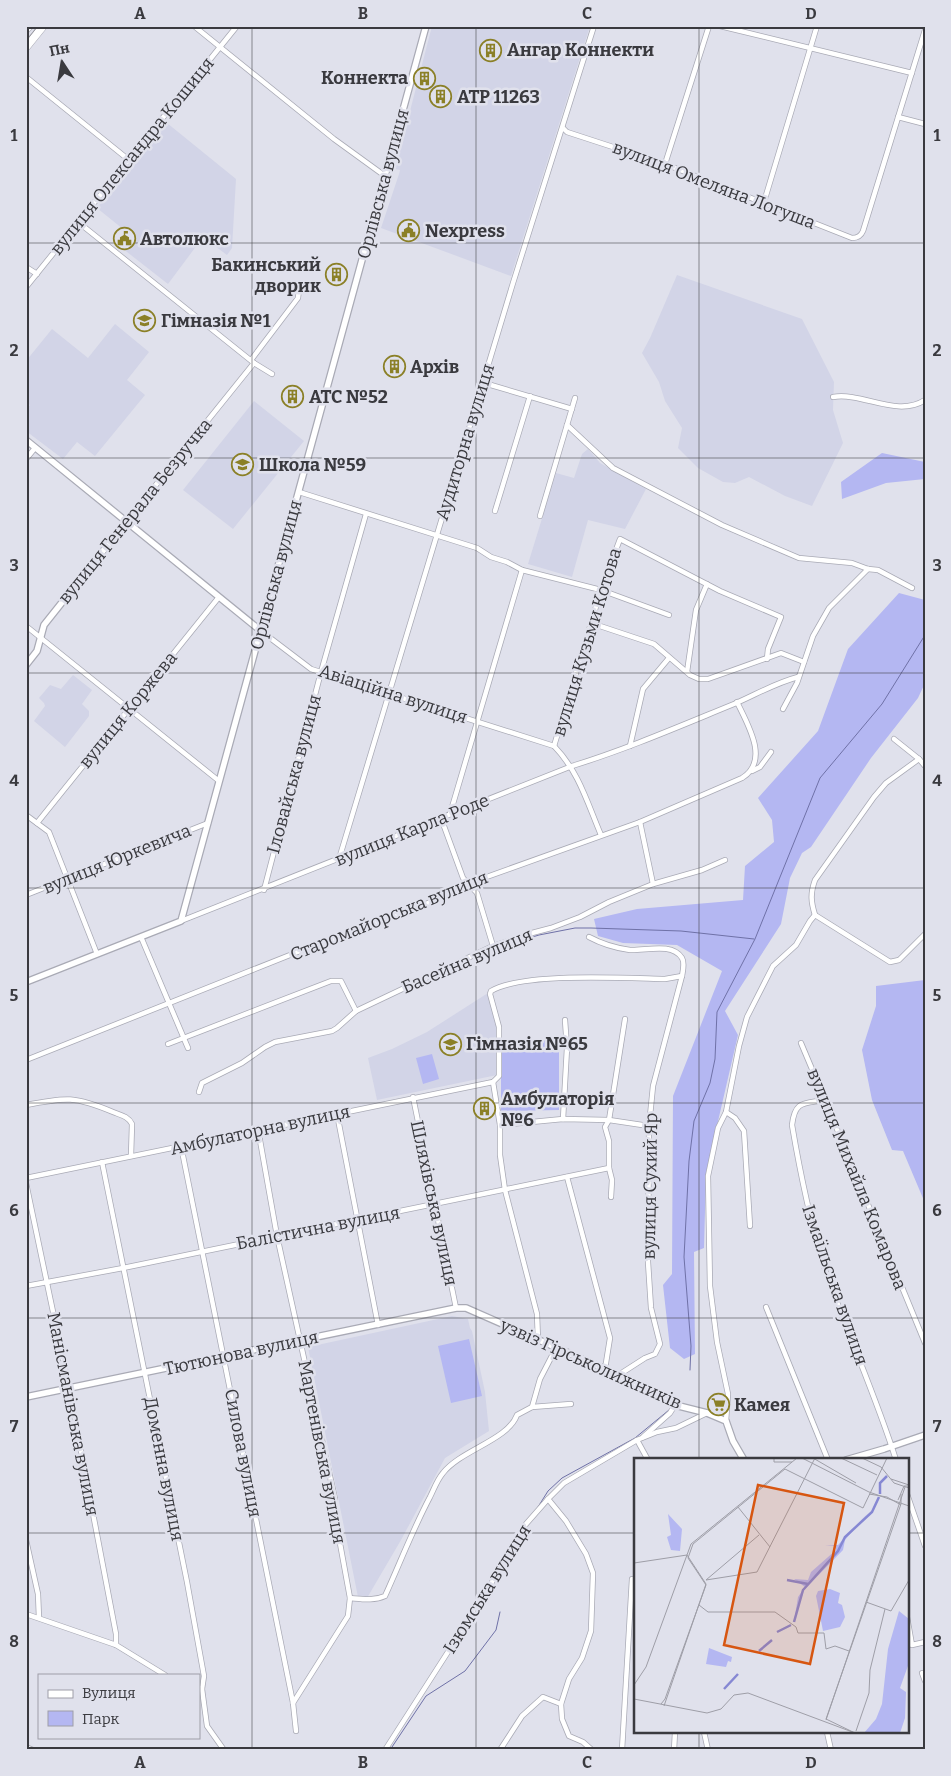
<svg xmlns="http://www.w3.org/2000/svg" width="951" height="1776" viewBox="0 0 951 1776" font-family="Bitter,serif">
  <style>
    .built { fill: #d2d4e7 }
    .green { fill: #b4b7f2 }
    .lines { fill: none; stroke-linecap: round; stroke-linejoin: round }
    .stream { stroke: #6f71a7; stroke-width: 1 }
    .street-casing { stroke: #a9aab5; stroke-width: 6 }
    .secondary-casing { stroke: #a9aab5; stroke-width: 8 }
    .highway-casing { stroke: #a9aab5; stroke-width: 9 }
    .street { stroke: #fff; stroke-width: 4.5 }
    .secondary { stroke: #fff; stroke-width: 5.5 }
    .highway { stroke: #fff; stroke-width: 8 }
    .tram { stroke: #95959d; stroke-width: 1 }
    .grid { fill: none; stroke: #3a3a3f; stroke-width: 1; stroke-opacity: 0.55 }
    .labels { text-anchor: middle; stroke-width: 5; stroke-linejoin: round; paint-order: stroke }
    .poi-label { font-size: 18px; font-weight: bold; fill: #3a3a3f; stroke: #e0e1ec; text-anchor: start }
    .street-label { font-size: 18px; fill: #3a3a3f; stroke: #e0e1ec }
    .inset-river { fill: none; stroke: #8688d3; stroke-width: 2.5 }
    .inset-road { fill: none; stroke: #9e9ea7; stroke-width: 1 }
    .view { fill: #d75611; fill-opacity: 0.15; stroke: #d75611; stroke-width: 2.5 }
    .inset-edge { fill: none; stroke: #3a3a3f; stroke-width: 2.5 }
    .neatline { fill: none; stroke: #3a3a3f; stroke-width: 2 }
    .grid-label { font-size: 16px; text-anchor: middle; font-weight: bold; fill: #3a3a3f }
  </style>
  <rect width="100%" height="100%" fill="#e0e1ec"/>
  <!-- built -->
  <g class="built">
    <path d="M432,26H590L511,276L381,228L399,174L400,170L395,169Z"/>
    <path d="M167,123L236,179L232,248L227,255L203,237L168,284L113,241L123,229L97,208Z"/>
    <path d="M677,275L802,319L834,382L833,410L843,443L812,506L785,496L749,477L735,483L723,482L698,468L678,448L682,428L665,401L659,382L642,353L650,338Z"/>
    <path d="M115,324L149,352L127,380L145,395L95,456L77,442L63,459L26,431V409L30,405L26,402V361L52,329L88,358Z"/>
    <path d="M254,401L304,441L233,529L183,490Z"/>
    <path d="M588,449L600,463L646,489L625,529L588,520L572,577L528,564L556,473L574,478L582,454Z"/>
    <path d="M73,675L92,690L82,704L89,711V716L65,747L34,721L45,706L44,703L39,698L50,685L61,689Z"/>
    <path d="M488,993L498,1028L497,1075L377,1100L368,1058L392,1049L427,1032Z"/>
    <path d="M452,1316L468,1319L470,1328L472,1331L485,1392L489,1431L445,1458L401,1540L367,1598L358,1597L308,1347Z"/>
  </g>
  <!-- green -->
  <g class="green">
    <path d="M882,453L925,462V479L886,483L842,499L841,482Z"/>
    <path d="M899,593L925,600V683L918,698L871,758L811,847L802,853L790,878L781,924L725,1011L738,1035L706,1173L704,1248L694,1252L695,1354L684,1359L670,1348L663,1285L672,1274L673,1096L722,971L677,945L623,943L598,936L594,919L637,909L743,900L745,866L774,842L772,820L758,798L818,731L848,649Z"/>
    <path d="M925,980V1203L903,1151L892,1150L872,1100L862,1050L876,1006V986Z"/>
    <path d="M559,1039V1110L501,1111V1042Z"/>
    <path d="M432,1054L439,1079L423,1084L416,1058Z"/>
    <path d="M469,1339L482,1396L451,1403L438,1346Z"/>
  </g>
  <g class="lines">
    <!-- stream -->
    <g class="stream">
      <path d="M519,941L539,935L575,928H591L681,931L754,939"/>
      <path d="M690,1370L691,1346L684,1257L689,1161L694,1121L710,1083L715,1059L717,1012L755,939L820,778L882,704L925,635"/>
      <path d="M538,1507L548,1491L562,1478L635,1438L669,1410"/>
      <path d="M390,1750L426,1696L465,1671L496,1630L500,1612"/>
    </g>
    <defs>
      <g id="street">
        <path d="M194,26L334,139L385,176"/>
        <path d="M720,26L912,73"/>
        <path d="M26,77L129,160"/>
        <path d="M898,117L925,124"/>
        <path d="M563,128L567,132L665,164L852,238C858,238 861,236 863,231L925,30"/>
        <path d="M665,164L709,26"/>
        <path d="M764,202L817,26"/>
        <path d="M78,222L254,363L272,374"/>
        <path d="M26,267L37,274"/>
        <path d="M26,287L237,26"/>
        <path d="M251,360L298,298L299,290"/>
        <path d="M484,383L572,409"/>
        <path d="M833,397C863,392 897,418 925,400"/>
        <path d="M567,425L613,468L722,525L799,558L852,563L868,569L878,570L912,588"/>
        <path d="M26,459L35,448"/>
        <path d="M299,492L477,548L491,557L507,562L522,570L601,590L669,615"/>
        <path d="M495,511L530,396"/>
        <path d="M540,516L575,398"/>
        <path d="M126,522L254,363"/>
        <path d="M591,623L654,644L690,675L699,679H708L781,653L804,662"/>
        <path d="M26,626L219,781"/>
        <path d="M261,631L311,669L554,746C579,772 587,802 601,835"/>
        <path d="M687,672L696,610L707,584"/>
        <path d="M783,709L797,683L813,636L829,608L868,569"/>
        <path d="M894,739L919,759L925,766"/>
        <path d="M554,746L601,590L620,539L720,591L781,617L768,649L767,659"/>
        <path d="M630,746L643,689L669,658"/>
        <path d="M752,771L760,767L771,752"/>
        <path d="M450,814L522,570"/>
        <path d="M26,815L49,832L97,954"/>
        <path d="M441,818L463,878L477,893L493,946"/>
        <path d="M640,822L653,884"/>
        <path d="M37,823L219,597"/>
        <path d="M339,859L513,283L594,26"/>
        <path d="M264,890L321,672L366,514"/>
        <path d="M26,895L208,823"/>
        <path d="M815,915C811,902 810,894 815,880L874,797L886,783L919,759"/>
        <path d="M815,915L890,962L899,960L925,934"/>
        <path d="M181,921L572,766C627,749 680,726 734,704C755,695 775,683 798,677"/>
        <path d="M141,937L188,1048"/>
        <path d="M589,937C602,944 615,948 630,950C645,951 672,942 682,958C685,963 683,970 682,976L653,1086L649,1126L648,1262L651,1308L660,1344L655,1354L645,1358L617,1376"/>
        <path d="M801,1043L825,1100L925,1343"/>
        <path d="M168,1044L331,981H341L356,1011L493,946L532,933L551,928L580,917L609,902L653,884L702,870L725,860"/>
        <path d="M26,1060L295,953L422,906L467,884L640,822L742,778C770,761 748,725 737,702"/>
        <path d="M493,1082L499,1076V1027L490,994L491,991C524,972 624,978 665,979L682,976"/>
        <path d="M493,1082L500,1125V1155L505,1190L537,1314L538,1340"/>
        <path d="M199,1092L202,1083L242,1063L265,1047L275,1042L332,1031L337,1028L356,1011"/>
        <path d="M413,1097L456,1308"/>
        <path d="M825,1100C804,1104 795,1100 792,1125C800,1172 809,1217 823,1263C845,1329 875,1393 896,1460"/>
        <path d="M26,1105C66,1097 75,1096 113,1112C120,1115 128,1116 132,1124L131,1156"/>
        <path d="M726,1112L735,1118L744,1131L750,1226"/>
        <path d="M337,1114L378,1325"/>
        <path d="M563,1119L567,1048L565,1020"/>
        <path d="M500,1125L563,1119L609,1120L649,1126"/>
        <path d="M258,1129L277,1236L335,1499L333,1503L335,1516L350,1598L348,1616L293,1703"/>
        <path d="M181,1146L293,1703L296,1731"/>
        <path d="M102,1162L187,1582L204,1676L202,1689"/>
        <path d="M567,1177L610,1338L605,1369"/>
        <path d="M26,1178L493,1082"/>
        <path d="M26,1183L69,1388L116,1634V1645"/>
        <path d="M611,1197L612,1180L609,1168V1141L605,1127L609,1120L625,1019"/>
        <path d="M26,1286L123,1268L609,1168"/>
        <path d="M766,1307L828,1460"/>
        <path d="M532,1407L571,1404"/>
        <path d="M726,1421L728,1394L717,1342L710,1286L708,1176L718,1128L726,1112L739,1046L747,1017L773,966L796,945L810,921L815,915"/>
        <path d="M643,1437L670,1413L675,1405"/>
        <path d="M637,1440L648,1460"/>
        <path d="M907,1494L925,1546"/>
        <path d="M548,1499L566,1521L586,1554L593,1573L591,1631L582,1658L569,1679L561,1704L562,1719L569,1736L583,1742L592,1750"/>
        <path d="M26,1540L38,1594L39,1618"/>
        <path d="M350,1598C362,1599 374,1601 385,1596C400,1563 413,1529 430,1497C434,1489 437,1480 443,1473C461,1450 508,1440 517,1415L532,1407L540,1379L556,1348"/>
        <path d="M26,1614L116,1645L165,1675"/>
        <path d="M907,1617L912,1645L925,1642"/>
        <path d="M922,1673L925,1681"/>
        <path d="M199,1688L202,1689L207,1726L224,1750"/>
        <path d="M704,1732L708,1750"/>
        <path d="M827,1732L831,1750"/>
        <path d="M26,1747L33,1750"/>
        <path d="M385,1750L489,1588L505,1556L526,1524L548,1499L564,1483L637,1440L657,1432L676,1428L707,1413"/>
        <path d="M500,1750L522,1716L543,1697L561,1704"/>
        <path d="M622,1750L632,1579H635"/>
        <path d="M674,1750L675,1732"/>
      </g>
      <g id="secondary">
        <path d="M26,440L261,631"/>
        <path d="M26,665L37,651L44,625L126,522"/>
        <path d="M26,982L181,921L426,26"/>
        <path d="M26,1397L456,1308H466L605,1369L675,1405L707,1413L726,1421L733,1441L744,1460"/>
        <path d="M846,1460L884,1449L925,1435"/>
      </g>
      <g id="highway">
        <path d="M26,29L29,26"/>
        <path d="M26,47L43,26"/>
      </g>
    </defs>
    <!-- street casing -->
    <use href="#street" class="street-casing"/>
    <!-- secondary casing -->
    <use href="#secondary" class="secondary-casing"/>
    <!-- highway casing -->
    <use href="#highway" class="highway-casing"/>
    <!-- street -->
    <use href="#street" class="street"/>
    <!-- secondary -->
    <use href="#secondary" class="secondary"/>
    <!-- highway -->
    <use href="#highway" class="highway"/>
    <!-- tram -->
    <path class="tram" d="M26,41L38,26"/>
  </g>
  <!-- grid -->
  <path class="grid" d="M252,26V1750M476,26V1750M699,26V1460M26,243H925M26,458H925M26,673H925M26,888H925M26,1103H925M26,1318H925M26,1533H635M907,1533H925M699,1732V1750"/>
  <!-- icons -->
  <defs>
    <symbol id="building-ring" viewBox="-11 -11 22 22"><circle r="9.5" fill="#e0e1ec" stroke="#8b8027" stroke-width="1.5"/><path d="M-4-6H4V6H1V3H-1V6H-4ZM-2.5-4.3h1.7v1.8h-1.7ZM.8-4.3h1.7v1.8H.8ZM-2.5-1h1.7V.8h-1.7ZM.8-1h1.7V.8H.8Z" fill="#8b8027"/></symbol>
    <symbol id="civic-ring" viewBox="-11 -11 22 22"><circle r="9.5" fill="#e0e1ec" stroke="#8b8027" stroke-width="1.5"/><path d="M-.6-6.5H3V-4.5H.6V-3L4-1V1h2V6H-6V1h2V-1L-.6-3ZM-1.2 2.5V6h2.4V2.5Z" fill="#8b8027"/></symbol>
    <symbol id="school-ring" viewBox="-11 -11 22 22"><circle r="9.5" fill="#e0e1ec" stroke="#8b8027" stroke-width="1.5"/><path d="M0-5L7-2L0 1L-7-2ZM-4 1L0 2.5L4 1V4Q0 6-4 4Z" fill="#8b8027"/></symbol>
    <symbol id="supermarket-ring" viewBox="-11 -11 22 22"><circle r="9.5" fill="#e0e1ec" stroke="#8b8027" stroke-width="1.5"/><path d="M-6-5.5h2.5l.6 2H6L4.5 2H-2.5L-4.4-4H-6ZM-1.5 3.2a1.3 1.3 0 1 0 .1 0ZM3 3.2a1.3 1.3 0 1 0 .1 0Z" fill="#8b8027"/></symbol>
  </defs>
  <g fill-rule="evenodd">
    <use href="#building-ring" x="478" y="38" width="25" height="25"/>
    <use href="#building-ring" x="412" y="66" width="25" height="25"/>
    <use href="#building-ring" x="428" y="84" width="25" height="25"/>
    <use href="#civic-ring" x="396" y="218" width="25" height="25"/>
    <use href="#civic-ring" x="112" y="226" width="25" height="25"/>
    <use href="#building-ring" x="324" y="262" width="25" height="25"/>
    <use href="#school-ring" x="132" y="308" width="25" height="25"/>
    <use href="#building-ring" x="382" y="354" width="25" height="25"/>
    <use href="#building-ring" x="280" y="384" width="25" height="25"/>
    <use href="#school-ring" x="230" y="452" width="25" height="25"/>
    <use href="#school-ring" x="438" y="1032" width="25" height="25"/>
    <use href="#building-ring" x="472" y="1096" width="25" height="25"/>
    <use href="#supermarket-ring" x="706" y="1392" width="25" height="25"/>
  </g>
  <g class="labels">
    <!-- poi labels -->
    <g class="poi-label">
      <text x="507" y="56">Ангар Коннекти</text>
      <text x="408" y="84" text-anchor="end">Коннекта</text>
      <text x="457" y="103">ATP 11263</text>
      <text x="425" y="237">Nexpress</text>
      <text x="140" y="245">Автолюкс</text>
      <text x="321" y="271" text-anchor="end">Бакинський<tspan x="321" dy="21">дворик</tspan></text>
      <text x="161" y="327">Гімназія №1</text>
      <text x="410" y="373">Архів</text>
      <text x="309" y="403">АТС №52</text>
      <text x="259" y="471">Школа №59</text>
      <text x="466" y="1050">Гімназія №65</text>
      <text x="501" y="1105">Амбулаторія<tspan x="501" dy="21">№6</tspan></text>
      <text x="734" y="1411">Камея</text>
    </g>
    <!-- street labels -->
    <g class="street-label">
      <text transform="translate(132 156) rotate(-51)" y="6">вулиця Олександра Кошиця</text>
      <text transform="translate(383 184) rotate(-75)" y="6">Орлівська вулиця</text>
      <text transform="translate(714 185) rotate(21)" y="6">вулиця Омеляна Логуша</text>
      <text transform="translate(465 442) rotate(-73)" y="6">Аудиторна вулиця</text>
      <text transform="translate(135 511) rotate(-51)" y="6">вулиця Генерала Безручка</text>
      <text transform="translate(276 575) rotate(-75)" y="6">Орлівська вулиця</text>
      <text transform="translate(587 642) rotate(-73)" y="6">вулиця Кузьми Котова</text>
      <text transform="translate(393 694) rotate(18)" y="6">Авіаційна вулиця</text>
      <text transform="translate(128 710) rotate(-51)" y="6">вулиця Коржева</text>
      <text transform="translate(294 774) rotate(-75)" y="6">Іловайська вулиця</text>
      <text transform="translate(412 830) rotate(-22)" y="6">вулиця Карла Роде</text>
      <text transform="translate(117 859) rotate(-22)" y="6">вулиця Юркевича</text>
      <text transform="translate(389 916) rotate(-22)" y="6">Старомайорська вулиця</text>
      <text transform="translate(467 961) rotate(-23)" y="6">Басейна вулиця</text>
      <text transform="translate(260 1130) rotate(-12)" y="6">Амбулаторна вулиця</text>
      <text transform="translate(857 1179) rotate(68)" y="6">вулиця Михайла Комарова</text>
      <text transform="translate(650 1186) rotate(-89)" y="6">вулиця Сухий Яр</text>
      <text transform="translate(434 1203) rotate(78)" y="6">Шляхівська вулиця</text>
      <text transform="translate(318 1228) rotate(-11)" y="6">Балістична вулиця</text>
      <text transform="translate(835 1285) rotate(71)" y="6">Ізмаїльська вулиця</text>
      <text transform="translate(241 1353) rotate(-12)" y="6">Тютюнова вулиця</text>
      <text transform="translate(591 1364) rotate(24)" y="6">узвіз Гірськолижників</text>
      <text transform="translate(73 1414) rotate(79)" y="6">Манісманівська вулиця</text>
      <text transform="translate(322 1452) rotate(79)" y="6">Мартенівська вулиця</text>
      <text transform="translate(243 1453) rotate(79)" y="6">Силова вулиця</text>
      <text transform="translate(164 1469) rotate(79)" y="6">Доменна вулиця</text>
      <text transform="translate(487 1589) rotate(-58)" y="6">Ізюмська вулиця</text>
    </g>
  </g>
  <!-- overview -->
  <g transform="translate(634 1458)">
    <rect width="275" height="275" fill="#e0e1ec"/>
    <path d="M234,55L211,82L209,92L170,132L160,163L164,139L171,129L160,121L174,122L177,114L202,92L201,88L191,87H204ZM34,56L48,71L46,93L37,92L33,79L37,77ZM196,131L206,135L204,145L208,147L211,159L206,169L189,173L182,138L184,133ZM265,153L275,161V205L266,230L272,234L271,260L266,275H230L242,261L248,246L254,191ZM75,190L98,199L97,204L94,203L92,209L72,206Z" fill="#b4b7f2"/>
    <path class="inset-river" d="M246,36V25L253,18M153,122L174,126M160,164L169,132L204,93L211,79L238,54L245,39M143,174L157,167M125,193L138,182M90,231L104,216"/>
    <path class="inset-road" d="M140,0V4H158M168,0L235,34L275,48M179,0L222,25M207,0L243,17M228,0L247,9L260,25L275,30M257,21L275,27M235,36L253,39L267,47M264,42L270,28H275M104,49L136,89M0,105L53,97M72,122L123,114L181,0M72,122L125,77M232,144L257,153L275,122M65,147L74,154H141L162,169L164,175H190L192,191L201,188L215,193M0,227L12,209L57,86L163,0M0,241L73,255L87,251L100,237L114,235L221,275M27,246L31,241L72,127L54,100L59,86L151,11L229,50L253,0M30,248L72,126L53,97M192,262L271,29M222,273L235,235L236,212L251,151M221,275L192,261L267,46V36"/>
    <path class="view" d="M124,27L210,45L176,206L90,187Z"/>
    <rect width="275" height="275" class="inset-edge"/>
  </g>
  <!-- border -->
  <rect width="951" height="1776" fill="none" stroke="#e0e1ec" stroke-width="55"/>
  <!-- legend -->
  <rect x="38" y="1674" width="162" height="65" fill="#e0e1ec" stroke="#9e9ea7"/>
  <rect x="48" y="1690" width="25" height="8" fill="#ffffff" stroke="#9e9ea7"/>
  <text x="82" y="1698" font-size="15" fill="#3a3a3f">Вулиця</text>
  <rect x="48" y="1711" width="25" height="15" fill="#b4b7f2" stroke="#9e9ea7"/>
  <text x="82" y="1724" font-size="15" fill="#3a3a3f">Парк</text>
  <!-- north arrow -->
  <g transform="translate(62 62) rotate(348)" stroke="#e0e1ec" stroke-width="4" paint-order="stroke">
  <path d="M0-4L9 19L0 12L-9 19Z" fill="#3a3a3f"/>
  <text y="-8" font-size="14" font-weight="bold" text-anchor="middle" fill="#3a3a3f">Пн</text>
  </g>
  <rect x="28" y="28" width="896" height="1720" class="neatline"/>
  <g class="grid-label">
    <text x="140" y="19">A</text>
    <text x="363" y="19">B</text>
    <text x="587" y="19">C</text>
    <text x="811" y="19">D</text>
    <text x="14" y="141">1</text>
    <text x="937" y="141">1</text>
    <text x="14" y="356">2</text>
    <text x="937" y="356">2</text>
    <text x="14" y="571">3</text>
    <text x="937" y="571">3</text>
    <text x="14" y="786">4</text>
    <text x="937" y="786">4</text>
    <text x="14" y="1001">5</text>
    <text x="937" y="1001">5</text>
    <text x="14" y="1216">6</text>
    <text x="937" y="1216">6</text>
    <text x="14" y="1432">7</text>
    <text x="937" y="1432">7</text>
    <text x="14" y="1647">8</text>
    <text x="937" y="1647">8</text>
    <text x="140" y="1768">A</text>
    <text x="363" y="1768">B</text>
    <text x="587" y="1768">C</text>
    <text x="811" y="1768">D</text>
  </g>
</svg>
